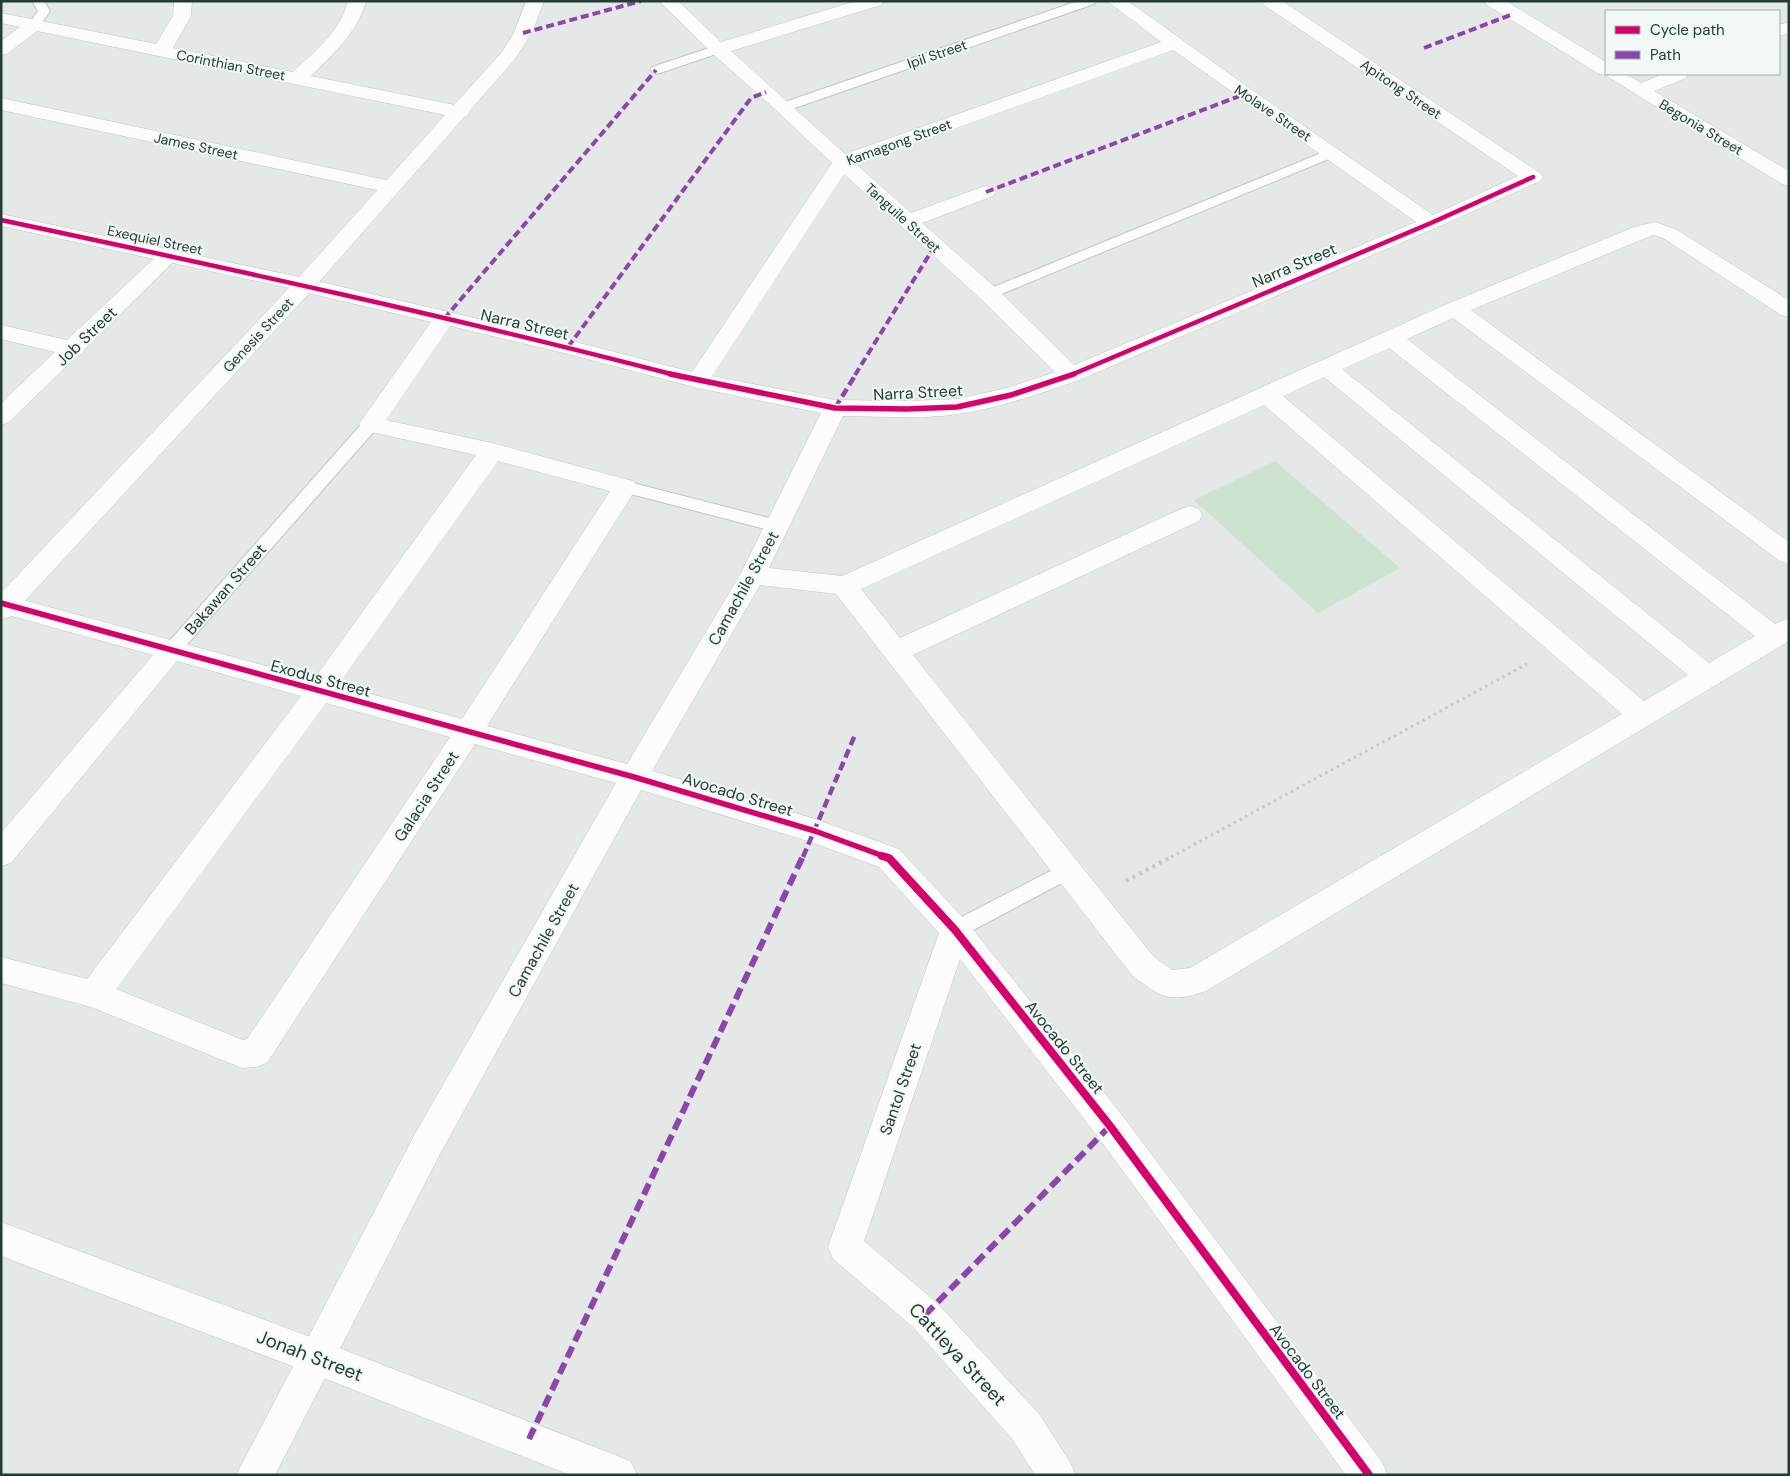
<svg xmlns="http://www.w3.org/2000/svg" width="1790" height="1476" viewBox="0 0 1790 1476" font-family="'DM Sans',sans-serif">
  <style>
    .green { fill: #cce3d2 }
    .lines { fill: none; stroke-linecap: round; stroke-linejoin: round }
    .service-casing { stroke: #c1c6c4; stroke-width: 2 }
    .minor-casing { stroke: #c1c6c4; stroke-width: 1 }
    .tertiary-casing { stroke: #c1c6c4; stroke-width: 1 }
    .path-far1 { stroke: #c0c9c5; stroke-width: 3; stroke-dasharray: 2.5 4; stroke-linecap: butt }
    .path { stroke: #c0c9c5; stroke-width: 4; stroke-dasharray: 3 4.5; stroke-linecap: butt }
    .service { fill: #fbfcfb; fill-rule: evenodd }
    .minor { fill: #fbfcfb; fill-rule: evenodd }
    .tertiary { fill: #fbfcfb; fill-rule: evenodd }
    .quiet-far2 { stroke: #8e44ad; stroke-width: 4; stroke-dasharray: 8 4; stroke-linecap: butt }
    .quiet-far1 { stroke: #8e44ad; stroke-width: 4.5; stroke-dasharray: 9 4.5; stroke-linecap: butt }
    .quiet { stroke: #8e44ad; stroke-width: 6; stroke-dasharray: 12 6; stroke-linecap: butt }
    .cycleway-far2-casing { stroke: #f1f8f5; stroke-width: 7 }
    .cycleway-far1-casing { stroke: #f1f8f5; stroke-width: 9 }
    .cycleway-casing { stroke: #f1f8f5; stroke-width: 11 }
    .cycleway-far2 { stroke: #d6006c; stroke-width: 4.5 }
    .cycleway-far1 { stroke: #d6006c; stroke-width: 5.5 }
    .cycleway { stroke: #d6006c; stroke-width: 8 }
    .labels { text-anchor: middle; stroke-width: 4; stroke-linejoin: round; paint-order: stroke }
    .far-street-label { font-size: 14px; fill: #213d34; stroke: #f1f8f5 }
    .street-label { font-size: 16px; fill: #213d34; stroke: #f1f8f5 }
    .near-street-label { font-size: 19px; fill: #213d34; stroke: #f1f8f5 }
  </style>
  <rect width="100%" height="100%" fill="#e4e9e7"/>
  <!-- green -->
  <path class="green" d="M1275,461L1400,568L1318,613L1194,500Z"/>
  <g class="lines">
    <defs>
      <g id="service">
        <path d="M32,1H44L50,11L39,27L35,28L29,24L38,11Z"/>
        <path d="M1078,1H1096L1094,4L789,110L784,111L778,107L779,104Z"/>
        <path d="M718,45L722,46L724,49L722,52L660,73L656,74L650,70L652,67Z"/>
        <path d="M1331,149L1338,153L1336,156L994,297H984L982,294L984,291Z"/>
        <path d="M371,419L377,420L379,424L377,428L177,656L171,658L165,656L162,651L165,646L365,420Z"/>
        <path d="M625,481L777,520L783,522L785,526L783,530L777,532L619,491L617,487L619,483Z"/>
        <path d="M1068,862L1075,864L1078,870L1075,876L962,936L955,939L948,936L945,930L948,924Z"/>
      </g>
      <g id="minor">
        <path d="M174,1H192L191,16L173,48L293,72C315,51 340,32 348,1H366C358,32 333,54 311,76L460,106L467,108L470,112L467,116L460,118L37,31L7,54L1,55V41L20,27L1,23V13L156,44L173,16Z"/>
        <path d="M659,1H678L721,42L856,1H884L881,5L731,51L845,154L1161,42L1107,1H1128L1252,90L1433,215L1518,176L1264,5L1261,1H1282L1540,173L1543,177L1540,181L1438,227L1079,380C1039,394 999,408 958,414C920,420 880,416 843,416L769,568L842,576L1447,304L1634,227L1655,222L1677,230L1789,300V317L1781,315L1663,238L1653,235L1471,310L1789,542V564L1780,561L1453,318L1407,339L1775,624L1789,618V641L1206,991C1169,1004 1160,997 1131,974L836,594L760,585L652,771L815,819L899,849L966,921L1122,1115L1382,1462L1388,1475H1346L1098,1137L960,959L864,1241L937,1303L1039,1414L1070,1462L1076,1475H1035L1013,1440L913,1327L833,1259L828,1247L939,933L879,867L811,842L641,790L440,1154L275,1475H236L416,1132L616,783L475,744L267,1063L256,1067L242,1068L91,1007L1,983V957L87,979L301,696L177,661L11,863L1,866V833L153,655L1,613V594L314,679L476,455L371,432L363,429L359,424L431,322L296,290L293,285L296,280L304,278L568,340L692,372L832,163L777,111L712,53ZM1173,50L1416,222L1074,365L997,289L922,223L993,196L996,192L993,188L986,186L979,188L911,213L856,164ZM844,174L981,299L1055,372L1007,388L957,399L907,401L835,400L712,376ZM450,326L568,354L698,388L821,413L741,573L627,764L487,726L637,487L634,481L625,479L492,443L386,420ZM1389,348L1755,636L1709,663L1342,369ZM1324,377L1688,675L1644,701L1283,396ZM1264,405L1622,714L1190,968L1172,970L1153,956L913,655L1199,521L1202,515L1199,509L1190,506L1181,509L900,638L861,589ZM498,461L610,491L462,719L338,685ZM326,703L450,737L247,1039L243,1040L116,989Z"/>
        <path d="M1484,1H1506L1606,62V74H1626L1641,83L1663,74H1688L1686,78L1654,91L1789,171V186L1782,184L1605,75L1599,74L1487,5Z"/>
        <path d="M1789,22V33L1779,36V25Z"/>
        <path d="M1,98L391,181L398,183L401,187L398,191L391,193L1,110Z"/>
        <path d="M169,249L176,251L180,255L176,259L85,349L82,354L78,355L9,422L1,425V403L55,352L1,339V325L67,340L162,251Z"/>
      </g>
      <g id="tertiary">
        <path d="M526,1H544L532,33L515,59L312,290L10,617L1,619V593L289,288L1,226V214L299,277L502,52L514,33Z"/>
        <path d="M1,1222L316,1339L618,1456L631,1462L637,1475H570L316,1375L1,1256Z"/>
      </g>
    </defs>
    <!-- service casing -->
    <use href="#service" class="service-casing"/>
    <!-- minor casing -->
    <use href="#minor" class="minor-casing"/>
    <!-- tertiary casing -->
    <use href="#tertiary" class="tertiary-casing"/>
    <!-- path-far1 -->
    <path class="path-far1" d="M1171,857L1527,664"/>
    <!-- path -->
    <path class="path" d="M1126,881L1173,856"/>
    <!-- service -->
    <use href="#service" class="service"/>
    <!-- minor -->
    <use href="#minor" class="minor"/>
    <!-- tertiary -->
    <use href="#tertiary" class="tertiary"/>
    <!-- quiet-far2 -->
    <g class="quiet-far2">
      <path d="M523,33L641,1"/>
      <path d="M1424,48L1513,14"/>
      <path d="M986,192L1245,94"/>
      <path d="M444,319L656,70"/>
      <path d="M568,347L751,98L766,92"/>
      <path d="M855,375L934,247"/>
    </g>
    <!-- quiet-far1 -->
    <g class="quiet-far1">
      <path d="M835,408L856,374"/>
      <path d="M803,857L855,735"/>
    </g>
    <!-- quiet -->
    <g class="quiet">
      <path d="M925,1315L1110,1126"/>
      <path d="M529,1439L803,856"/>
    </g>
    <defs>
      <g id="cycleway-far2">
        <path d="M1,220C227,268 452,317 675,375"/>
        <path d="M1071,375L1431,223L1533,177"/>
      </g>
      <g id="cycleway-far1">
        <path d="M670,374L835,408L907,409L957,407L1011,395L1074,374"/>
        <path d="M1,603L634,777L815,831L886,857"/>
      </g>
      <path id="cycleway" d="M882,856L889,858L955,930L1110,1126L1369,1475"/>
    </defs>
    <!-- cycleway-far2 casing -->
    <use href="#cycleway-far2" class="cycleway-far2-casing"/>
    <!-- cycleway-far1 casing -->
    <use href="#cycleway-far1" class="cycleway-far1-casing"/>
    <!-- cycleway casing -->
    <use href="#cycleway" class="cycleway-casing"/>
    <!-- cycleway-far2 -->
    <use href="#cycleway-far2" class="cycleway-far2"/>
    <!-- cycleway-far1 -->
    <use href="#cycleway-far1" class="cycleway-far1"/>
    <!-- cycleway -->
    <use href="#cycleway" class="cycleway"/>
  </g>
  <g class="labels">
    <!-- far-street labels -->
    <g class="far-street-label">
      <text transform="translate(937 54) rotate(-19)" y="5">Ipil Street</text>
      <text transform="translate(231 65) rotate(11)" y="5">Corinthian Street</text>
      <text transform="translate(1401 89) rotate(34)" y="5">Apitong Street</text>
      <text transform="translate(1273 113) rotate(34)" y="5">Molave Street</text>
      <text transform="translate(1701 127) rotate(31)" y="5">Begonia Street</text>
      <text transform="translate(899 142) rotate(-20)" y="5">Kamagong Street</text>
      <text transform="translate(196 146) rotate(12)" y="5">James Street</text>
      <text transform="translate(903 218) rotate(42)" y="5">Tanguile Street</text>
      <text transform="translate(155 240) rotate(12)" y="5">Exequiel Street</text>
      <text transform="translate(258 335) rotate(-47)" y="5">Genesis Street</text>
    </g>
    <!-- street labels -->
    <g class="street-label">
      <text transform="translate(1294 265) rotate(-23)" y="6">Narra Street</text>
      <text transform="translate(525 324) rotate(13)" y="6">Narra Street</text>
      <text transform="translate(86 336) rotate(-44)" y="6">Job Street</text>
      <text transform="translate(918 392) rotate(-3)" y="6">Narra Street</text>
      <text transform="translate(743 588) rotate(-61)" y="6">Camachile Street</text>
      <text transform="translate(225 589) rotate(-49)" y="6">Bakawan Street</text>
      <text transform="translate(321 678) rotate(15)" y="6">Exodus Street</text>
      <text transform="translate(738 794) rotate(17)" y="6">Avocado Street</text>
      <text transform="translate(426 796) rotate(-57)" y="6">Galacia Street</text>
      <text transform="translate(543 940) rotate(-61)" y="6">Camachile Street</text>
      <text transform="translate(1065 1047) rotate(51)" y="6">Avocado Street</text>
      <text transform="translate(900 1089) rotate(-71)" y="6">Santol Street</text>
      <text transform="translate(1308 1371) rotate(53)" y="6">Avocado Street</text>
    </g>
    <!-- near-street labels -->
    <g class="near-street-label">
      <text transform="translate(958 1354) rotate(47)" y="7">Cattleya Street</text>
      <text transform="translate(310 1355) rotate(21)" y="7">Jonah Street</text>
    </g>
  </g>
  <!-- border -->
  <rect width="1790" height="1476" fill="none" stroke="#213d34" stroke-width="5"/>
  <!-- legend -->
  <rect x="1605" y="10" width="175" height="65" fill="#f1f8f5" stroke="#9eada8"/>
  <rect x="1615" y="26" width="25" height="8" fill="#d6006c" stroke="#9eada8"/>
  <text x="1650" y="35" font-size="15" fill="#213d34">Cycle path</text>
  <rect x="1615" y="51" width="25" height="8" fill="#8e44ad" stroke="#9eada8"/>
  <text x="1650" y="60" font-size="15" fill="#213d34">Path</text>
</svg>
